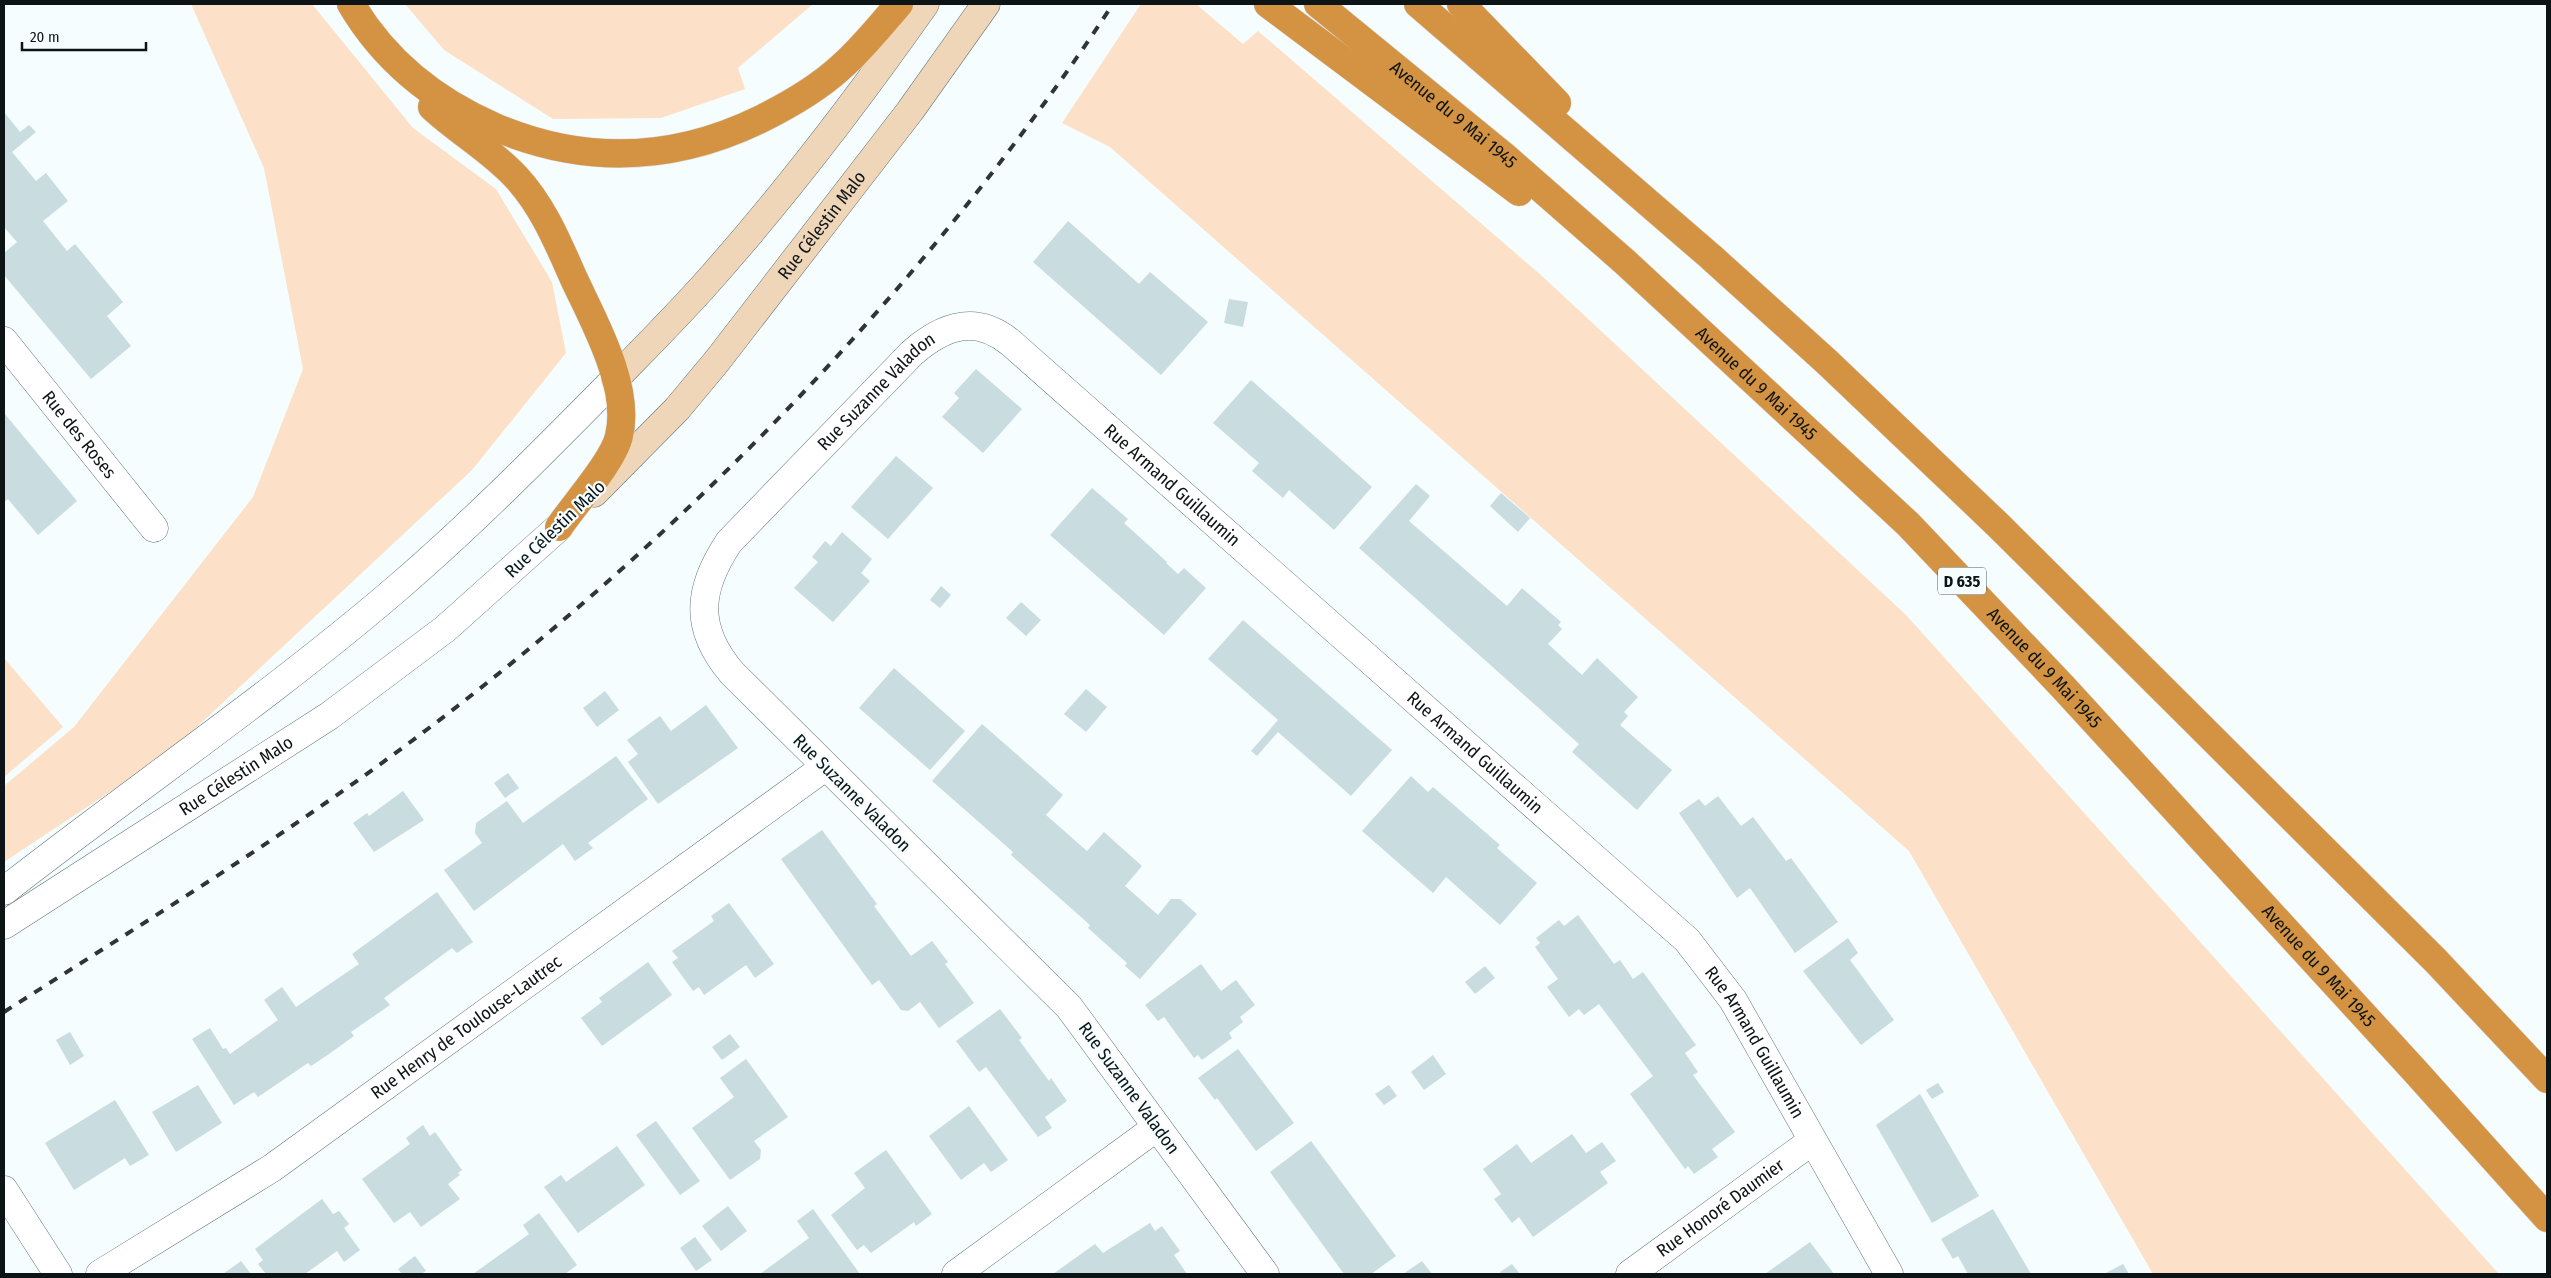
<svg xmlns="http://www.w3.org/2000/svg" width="2551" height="1278" viewBox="0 0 2551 1278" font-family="'Fira Sans Condensed',sans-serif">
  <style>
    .green { fill: #fce0c8 }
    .building { fill: #c9dce0 }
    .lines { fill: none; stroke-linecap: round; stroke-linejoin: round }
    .minor-casing { stroke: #65777a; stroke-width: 29 }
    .tertiary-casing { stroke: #65777a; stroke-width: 29 }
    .secondary-casing { stroke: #65777a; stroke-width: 29 }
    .trunk-casing { stroke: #d8d9da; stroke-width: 29 }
    .minor { stroke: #fff; stroke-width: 28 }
    .tertiary { stroke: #fff; stroke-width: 28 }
    .secondary { stroke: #efd6b8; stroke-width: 28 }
    .trunk { stroke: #d49342; stroke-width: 28 }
    .rail { stroke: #2e3537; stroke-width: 4; stroke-dasharray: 9 9; stroke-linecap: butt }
    .labels { text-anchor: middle; stroke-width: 4.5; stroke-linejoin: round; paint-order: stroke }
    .shield { fill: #f5fdfe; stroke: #535a5c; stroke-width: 1 }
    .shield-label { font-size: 16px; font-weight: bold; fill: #0d1416 }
    .street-label { font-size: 18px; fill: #0d1416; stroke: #f5fdfe }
  </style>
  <rect width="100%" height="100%" fill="#f5fdfe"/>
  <!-- green -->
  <g class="green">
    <path d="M191,4H312L413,128L496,189L552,282L566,353L472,470L170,752L4,862V786L74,727L253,497L303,369L264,168Z"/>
    <path d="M405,4H813L738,68L745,89L661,118L553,119L444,50Z"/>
    <path d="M1141,4H1196L1243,44L1258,31L1542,276L1906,615L2499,1274H2153L1909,851L1110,147L1062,123Z"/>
    <path d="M4,658L63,727L4,777Z"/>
  </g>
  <!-- building -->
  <g class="building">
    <path d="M4,112L20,132L29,125L36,132L12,152L36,181L46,173L68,201L43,221L67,251L75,244L123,302L107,316L131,346L91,379L4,275V253L17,242L4,227Z"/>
    <path d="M1068,221L1139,284L1150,272L1208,322L1161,375L1033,262Z"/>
    <path d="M1229,299L1248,302L1243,327L1224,323Z"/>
    <path d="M976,369L1022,409L983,453L942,417L959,398L954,393Z"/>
    <path d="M1251,380L1372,487L1334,530L1289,490L1283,498L1252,471L1259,463L1213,423Z"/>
    <path d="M4,413L77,501L38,535L8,499L4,502Z"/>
    <path d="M896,456L933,488L888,539L851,507Z"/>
    <path d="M1416,484L1430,496L1409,521L1507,606L1522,588L1561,622L1558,625L1562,629L1548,644L1582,675L1597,658L1638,697L1624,712L1628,716L1620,725L1672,770L1637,810L1572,752L1579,744L1359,548Z"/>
    <path d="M1092,488L1128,519L1124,523L1167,562L1166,563L1178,574L1184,568L1206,588L1164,635L1050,535Z"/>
    <path d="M1501,493L1530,518L1518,532L1490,506Z"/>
    <path d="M842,532L872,559L861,573L870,581L833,622L794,588L818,562L812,557L825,541L831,546Z"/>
    <path d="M941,586L951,595L940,608L930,600Z"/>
    <path d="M1021,602L1041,620L1026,636L1006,618Z"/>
    <path d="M1243,620L1392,750L1351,796L1278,732L1257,756L1251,751L1278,720L1208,659Z"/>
    <path d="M894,668L965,731L930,770L859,708Z"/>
    <path d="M1086,689L1107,707L1086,732L1064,714Z"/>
    <path d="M605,691L619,710L597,727L583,708Z"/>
    <path d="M706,705L738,748L658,804L628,762L638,754L627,740L660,716L671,731Z"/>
    <path d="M982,724L1063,795L1046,815L1087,851L1104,832L1142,866L1125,886L1158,915L1171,899H1180L1197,914L1140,979L1125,966L1127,963L1088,928L1090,925L1011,855L1013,852L932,781Z"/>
    <path d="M616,756L648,799L588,843L593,848L575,861L563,844L474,911L444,870L482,843L475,833L476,823L507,801L523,823Z"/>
    <path d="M508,773L519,788L505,798L494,783Z"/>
    <path d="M1411,776L1428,792L1433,787L1500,845L1497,848L1537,883L1500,925L1446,877L1433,893L1362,831Z"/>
    <path d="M403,791L424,820L374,852L353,823L367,813L369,816Z"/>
    <path d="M1718,796L1741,826L1753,817L1786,861L1791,858L1838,922L1795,953L1750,888L1737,898L1679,813L1699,799L1705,806Z"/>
    <path d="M822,830L877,904L874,906L911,956L932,941L948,962L945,964L974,1003L939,1028L920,1002L908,1011L901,1010L879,980L872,985L781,859Z"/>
    <path d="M437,892L473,942L457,953L452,948L384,998L390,1005L351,1032L354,1036L329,1054L311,1066L308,1063L258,1097L254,1092L234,1105L192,1039L210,1028L223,1049L226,1048L230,1054L278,1020L264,1000L282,987L296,1007L359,964L352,954Z"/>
    <path d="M729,903L774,964L755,978L746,965L704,995L699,987L693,991L672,962L678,958L672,951L714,921L711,916Z"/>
    <path d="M1578,915L1614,964L1620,960L1633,979L1643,972L1696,1045L1685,1053L1698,1072L1693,1075L1735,1132L1712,1149L1718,1157L1694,1174L1688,1166L1685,1169L1630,1094L1653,1076L1599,1004L1584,1015L1579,1009L1569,1017L1547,987L1558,979L1535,947L1540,943L1536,938L1559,920L1564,926Z"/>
    <path d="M1848,938L1858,953L1850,960L1894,1020L1861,1045L1803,971Z"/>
    <path d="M648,962L672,995L602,1046L581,1018L602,1002L599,998Z"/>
    <path d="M1201,964L1221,991L1236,980L1255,1005L1240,1017L1243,1022L1229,1033L1232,1038L1202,1060L1198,1055L1194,1058L1164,1017L1158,1021L1145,1005Z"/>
    <path d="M1485,966L1495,978L1475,994L1465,982Z"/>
    <path d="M1000,1009L1022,1038L1019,1040L1049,1081L1051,1078L1067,1101L1045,1117L1052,1128L1038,1137L986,1067L979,1072L956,1041Z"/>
    <path d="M70,1032L84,1056L70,1065L56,1040Z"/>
    <path d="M730,1034L740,1047L722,1060L712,1047Z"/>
    <path d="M1238,1049L1294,1123L1256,1151L1217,1098L1215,1100L1198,1078Z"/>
    <path d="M1433,1055L1446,1074L1424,1090L1411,1072Z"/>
    <path d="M746,1059L788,1117L754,1141L761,1150L760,1159L730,1180L692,1128L734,1097L720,1078Z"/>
    <path d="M1938,1083L1944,1092L1932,1099L1926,1090Z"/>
    <path d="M198,1085L222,1123L176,1152L152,1112Z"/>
    <path d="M1389,1085L1397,1096L1384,1105L1375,1094Z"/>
    <path d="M1920,1094L1979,1196L1932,1223L1876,1125Z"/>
    <path d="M115,1100L149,1155L130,1166L125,1158L74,1190L45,1143Z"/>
    <path d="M969,1106L1008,1160L991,1172L984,1163L961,1180L929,1136Z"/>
    <path d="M656,1121L700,1181L680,1195L636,1135Z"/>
    <path d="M423,1125L430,1136L435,1132L462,1170L458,1173L460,1175L448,1184L460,1199L421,1227L410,1212L394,1223L362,1179L410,1144L406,1138Z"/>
    <path d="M1572,1134L1586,1153L1602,1142L1616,1161L1600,1172L1608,1183L1533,1237L1519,1217L1512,1223L1494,1199L1501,1194L1483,1169L1517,1144L1531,1163Z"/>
    <path d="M1311,1141L1396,1256L1371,1274H1344L1270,1172Z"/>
    <path d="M617,1146L645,1185L578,1233L544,1187L561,1175L566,1182Z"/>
    <path d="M886,1150L932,1214L916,1226L914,1222L871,1253L864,1245L857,1250L831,1215L865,1188L854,1173Z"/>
    <path d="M322,1199L333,1214L339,1211L349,1224L344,1228L360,1250L344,1262L337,1251L305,1274H266L258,1264L263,1260L255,1249Z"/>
    <path d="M728,1206L747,1231L721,1251L702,1226Z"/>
    <path d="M813,1209L860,1274H760L809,1238L797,1221Z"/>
    <path d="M1993,1209L2031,1274H1968L1958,1256L1953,1259L1941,1239Z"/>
    <path d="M539,1213L577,1265L565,1274H473L529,1234L523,1225Z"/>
    <path d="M1150,1223L1155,1231L1162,1226L1180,1251L1174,1255L1187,1274H1053L1095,1244L1103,1253Z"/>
    <path d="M695,1237L712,1260L696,1271L680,1248Z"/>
    <path d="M1810,1242L1834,1274H1765Z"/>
    <path d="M415,1256L426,1271L421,1274H402L398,1269Z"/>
    <path d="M241,1261L251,1274H223Z"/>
    <path d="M1422,1261L1432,1274H1403Z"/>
    <path d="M1512,1264L1520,1274H1502L1500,1272Z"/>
    <path d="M2123,1264L2129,1274H2104Z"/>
  </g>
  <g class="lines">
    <defs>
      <g id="minor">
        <path id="s1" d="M4,341L154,528"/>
        <path d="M4,1190L58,1274"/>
        <path id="s2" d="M100,1274L272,1168L825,767"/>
        <path d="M956,1274L1157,1127"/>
        <path id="s3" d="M1265,1274L1069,1007L732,673C694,628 697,590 729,542L912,353C944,325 976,314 1011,343L1687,940L1733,1000L1889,1274"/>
        <path id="s4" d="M1630,1274L1812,1141"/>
      </g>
      <g id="tertiary">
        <path d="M4,891C133,790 270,697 395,590C472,524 544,451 615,379"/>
        <path id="s5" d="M4,925L329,716L445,629L559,527"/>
      </g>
      <g id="secondary">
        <path d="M615,379C644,349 674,319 702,288C782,199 856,102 925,4"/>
        <path id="s6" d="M594,493L677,409L717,361L910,111L986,4"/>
      </g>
      <g id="trunk">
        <path d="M351,4C384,60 435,101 495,127C585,165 673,162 761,119C789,105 817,89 840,68C862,49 880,26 899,4"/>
        <path d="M1268,4L1519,192"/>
        <path id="s7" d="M1318,4L1504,156L1625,262L1908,524L2063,687L2415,1071L2547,1218"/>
        <path d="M1418,4L1711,257L1827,362L1998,525L2436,961L2547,1079"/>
        <path d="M1461,4L1557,103"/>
        <path d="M432,107C459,132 491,150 516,177C543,206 558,243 574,279C594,322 631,387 619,436C614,460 574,505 559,527"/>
      </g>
    </defs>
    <!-- minor casing -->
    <use href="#minor" class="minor-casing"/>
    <!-- tertiary casing -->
    <use href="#tertiary" class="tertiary-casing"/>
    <!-- secondary casing -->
    <use href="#secondary" class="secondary-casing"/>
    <!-- trunk casing -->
    <use href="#trunk" class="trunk-casing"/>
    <!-- minor -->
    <use href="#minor" class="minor"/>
    <!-- tertiary -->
    <use href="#tertiary" class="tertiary"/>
    <!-- secondary -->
    <use href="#secondary" class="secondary"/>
    <!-- trunk -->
    <use href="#trunk" class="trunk"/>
    <!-- rail -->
    <path class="rail" d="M4,1012C140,925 279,840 409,743C679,542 928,285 1113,4"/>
  </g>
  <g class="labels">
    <!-- shield labels -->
    <rect class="shield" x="1938" y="567.5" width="48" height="27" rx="4"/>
    <g class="shield-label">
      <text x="1962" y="587">D 635</text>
    </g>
    <!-- street labels -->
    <g class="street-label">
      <text dy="6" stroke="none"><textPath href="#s7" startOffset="175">Avenue du 9 Mai 1945</textPath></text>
      <text dy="6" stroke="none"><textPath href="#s6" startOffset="352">Rue Célestin Malo</textPath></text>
      <text dy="6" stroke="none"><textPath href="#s7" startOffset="580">Avenue du 9 Mai 1945</textPath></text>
      <text dy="6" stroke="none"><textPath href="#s3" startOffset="1160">Rue Suzanne Valadon</textPath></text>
      <text dy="6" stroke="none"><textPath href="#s1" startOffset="120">Rue des Roses</textPath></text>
      <text dy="6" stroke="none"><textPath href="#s3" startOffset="1538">Rue Armand Guillaumin</textPath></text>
      <text transform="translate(555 529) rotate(-44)" y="6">Rue Célestin Malo</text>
      <text dy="6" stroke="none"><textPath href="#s7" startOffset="985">Avenue du 9 Mai 1945</textPath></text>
      <text dy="6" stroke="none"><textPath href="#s3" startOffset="1942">Rue Armand Guillaumin</textPath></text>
      <text dy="6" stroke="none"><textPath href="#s5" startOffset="276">Rue Célestin Malo</textPath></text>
      <text transform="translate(852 793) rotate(45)" y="6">Rue Suzanne Valadon</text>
      <text dy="6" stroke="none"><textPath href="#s7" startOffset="1390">Avenue du 9 Mai 1945</textPath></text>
      <text dy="6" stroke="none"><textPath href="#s2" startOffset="442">Rue Henry de Toulouse-Lautrec</textPath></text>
      <text dy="6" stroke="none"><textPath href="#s3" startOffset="2348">Rue Armand Guillaumin</textPath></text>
      <text transform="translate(1129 1088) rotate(54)" y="6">Rue Suzanne Valadon</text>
      <text dy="6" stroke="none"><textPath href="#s4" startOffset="112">Rue Honoré Daumier</textPath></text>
    </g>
  </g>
  <!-- border -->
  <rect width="2551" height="1278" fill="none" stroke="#0d1416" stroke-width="10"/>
  <!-- scale -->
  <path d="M22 42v8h124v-8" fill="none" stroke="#0d1416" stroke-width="2.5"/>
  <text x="30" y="42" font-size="15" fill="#0d1416" stroke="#f5fdfe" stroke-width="4" paint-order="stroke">20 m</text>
</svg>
